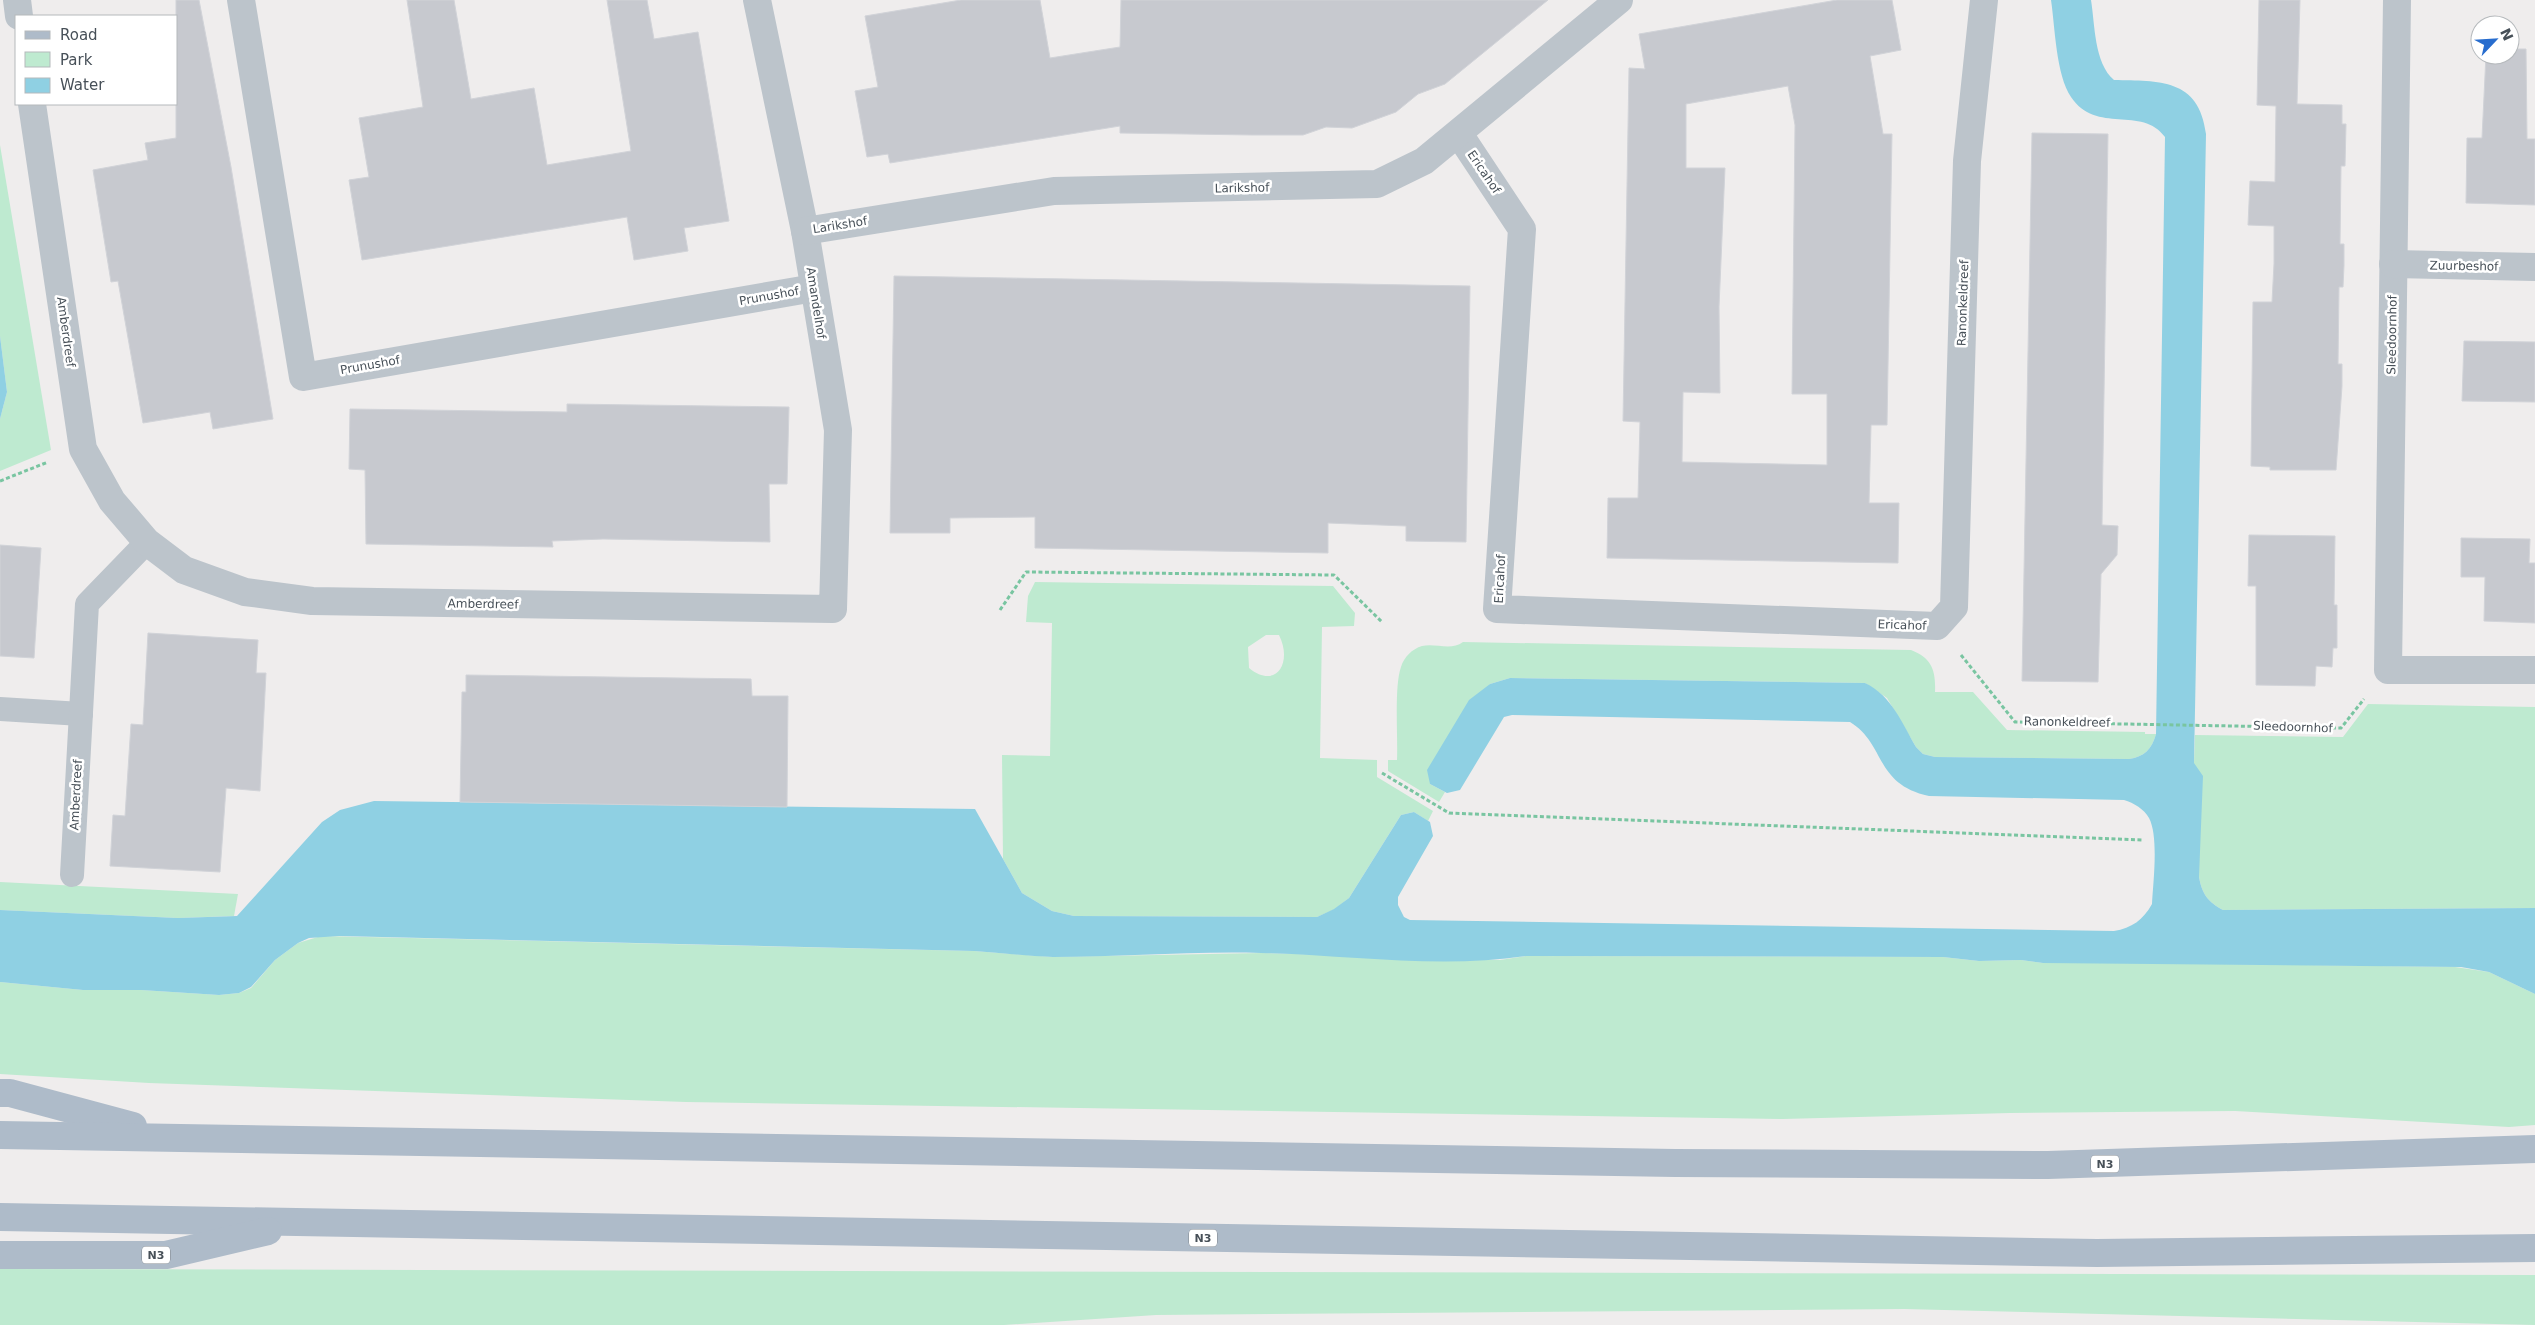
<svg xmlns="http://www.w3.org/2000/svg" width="2535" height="1325" viewBox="0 0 2535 1325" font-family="'DejaVu Sans',sans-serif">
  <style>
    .green { fill: #beead0; fill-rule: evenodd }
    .water { fill: #8fd0e3 }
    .building { fill: #c7c9cf; stroke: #d1d3d8; fill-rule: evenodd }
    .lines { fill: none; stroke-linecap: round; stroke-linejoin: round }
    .path { stroke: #79c5a1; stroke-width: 3; stroke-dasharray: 4 2.5; stroke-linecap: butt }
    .lane { stroke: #bcc4cb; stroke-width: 24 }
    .street { stroke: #bcc4cb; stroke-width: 28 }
    .primary { stroke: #aebbc9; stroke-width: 28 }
    .labels { text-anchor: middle; stroke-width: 5; stroke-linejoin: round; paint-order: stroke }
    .shield { fill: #fff; stroke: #7e848a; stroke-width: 1 }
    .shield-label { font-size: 11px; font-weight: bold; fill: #475058 }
    .street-label { font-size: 12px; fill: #475058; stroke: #fff }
  </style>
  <rect width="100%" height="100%" fill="#efeded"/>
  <!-- green -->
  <g class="green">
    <path d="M0,145L51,450L0,471V419L7,392L0,336Z"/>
    <path d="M1035,582L1333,586L1355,613L1354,626L1322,627L1320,758L1377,760V777L1433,811L1428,821L1414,812L1401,815L1349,898L1335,909L1317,917L1074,916L1052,911L1022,893L1003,859L1002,755L1050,756L1052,623L1026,622L1028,596ZM1266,635H1279C1293,663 1276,690 1249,668L1248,647Z"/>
    <path d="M1463,642L1911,650C1932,658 1936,671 1935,692H1973L2007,730L2145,732V734H2156C2152,749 2144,757 2129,759L1935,757L1923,754L1916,747L1887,698L1865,683L1510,678L1490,684L1430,784L1445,792L1439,802L1388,771V760H1397C1398,737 1394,686 1401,667C1404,657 1412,649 1422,646C1436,643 1451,651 1463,642Z"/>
    <path d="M2368,704L2535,707V908L2223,910C2208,902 2202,894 2199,877L2194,763L2195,735L2343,737Z"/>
    <path d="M0,882L238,894L234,916L178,918L0,910Z"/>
    <path d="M321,936L974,951L1052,957L1262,953L1500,960L1526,956L1943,957L1979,961L2021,960L2043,963H2145L2455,967L2489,972L2535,994V1125L2509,1127L2235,1111L2010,1113L1783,1119L686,1102L149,1083L0,1074V982L83,990H141L219,995L239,993L251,988L275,960L298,943Z"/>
    <path d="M0,1269L2535,1275V1325L1904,1309L1156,1315L1004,1325H0Z"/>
  </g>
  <!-- water -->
  <g class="water">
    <path d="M2051,0H2091C2095,24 2094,63 2114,80C2159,81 2199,78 2206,134L2194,763L2203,776L2199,877C2202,894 2208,902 2223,910L2535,908V994L2489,972L2461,967L2043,963L2021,960L1979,961L1943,957L1526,956C1439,969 1349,955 1261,953C1192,951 1123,957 1053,957C1027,956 1000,953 974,951L339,936L309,938L298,943L275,960L251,987L239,993L219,995L141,990H83L0,982V910L178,918L237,916L322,822L340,810L374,801L975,809L1022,893L1052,911L1074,916L1317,917L1334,909L1349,898L1401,815L1414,812L1430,822L1433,836L1398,897V905L1404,917L1410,920L2114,931C2132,928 2143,920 2152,904C2153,883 2159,837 2149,818C2144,809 2134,803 2124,800L1929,796C1874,784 1886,744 1850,722L1512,715L1504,717L1460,790L1447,793L1430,784L1427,770L1469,700L1490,684L1510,678L1865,683C1892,696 1902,723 1916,747L1923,754L1935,757L2129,759C2144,757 2152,749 2156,734L2165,137C2142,105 2096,135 2071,97C2056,75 2055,27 2051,0Z"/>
    <path d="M0,336L7,392L0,419Z"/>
  </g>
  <!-- building -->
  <g class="building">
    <path d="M176,0H199L231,167L273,419L213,429L210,412L143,423L118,281L111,282L93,170L148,160L145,143L176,138Z"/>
    <path d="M407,0H454L471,99L534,88L547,165L631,151L607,0H647L654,39L698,32L729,221L684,228L688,251L634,260L627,217L362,260L349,180L369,177L359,118L423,107Z"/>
    <path d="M961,0H1040L1050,58L1120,47L1121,0H1548L1445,84L1418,94L1396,112L1352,128L1326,127L1303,135H1253L1120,133V126L890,163L888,154L867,157L855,91L878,87L865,16Z"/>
    <path d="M1837,0H1892L1901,50L1870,56L1883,134H1892L1887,425H1871L1869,503H1899L1898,563L1607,558L1608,498H1638L1640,422L1623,421L1629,68L1645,69L1639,34ZM1788,86L1795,125L1792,394H1827V465L1682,462L1683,392L1720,393L1719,307L1725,168H1686V104Z"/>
    <path d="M2259,0H2300L2297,104L2342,105V124H2346L2345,166H2341L2340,244H2344V265L2343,287H2339L2338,364H2342V386L2336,470H2270V467L2251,466L2253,302H2272L2274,264V226L2248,225L2250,181L2275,182L2276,106L2257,105Z"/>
    <path d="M2510,49H2526L2527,139H2535V205L2466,203L2467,138H2482L2486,55H2510Z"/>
    <path d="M2032,133L2108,134L2102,525L2118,526L2117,555L2101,574L2098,682L2022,681Z"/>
    <path d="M894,276L1470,286L1466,542L1406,541V526L1328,523V553L1035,548V517L950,518V533H890Z"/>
    <path d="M2464,341L2535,342V402L2462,401Z"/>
    <path d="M567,404L789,407L787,484H769L770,542L603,539L552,541L553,547L366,544L365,470L349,469L350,409L567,412Z"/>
    <path d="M2249,535L2335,536L2334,605H2337V648H2333L2332,667L2316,666L2315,686L2256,685V586H2248Z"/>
    <path d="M2461,538L2530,539L2529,563H2535V623L2484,621L2485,577H2461Z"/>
    <path d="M0,545L41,548L34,658L0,656Z"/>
    <path d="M148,633L258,640L256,673H266L260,791L226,788L220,872L110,866L113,815L125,816L131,724L143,725Z"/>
    <path d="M466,675L751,679L752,696H788L787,807L460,802L462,692H466Z"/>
  </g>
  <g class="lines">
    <!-- path -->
    <g class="path">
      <path d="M0,481L48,462"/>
      <path d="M1000,610L1026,572L1334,575L1382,622"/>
      <path d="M1961,655L2015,722L2341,728L2364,699"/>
      <path d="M1382,773L1449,813L2142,840"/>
    </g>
    <!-- lane -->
    <g class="lane">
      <path d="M0,709L81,714"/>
      <path d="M72,875L87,604L147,542"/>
    </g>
    <!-- street -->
    <g class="street">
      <path d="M17,0L19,16"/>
      <path d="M241,0L303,377L814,288"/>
      <path d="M2397,0L2388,670H2535"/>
      <path d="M32,104L83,449L112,501L147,542L184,570L245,592L312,601L833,609L838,430L805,231L757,0"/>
      <path d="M1459,134L1522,229L1497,609L1937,626L1954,607L1967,161L1984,0"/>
      <path d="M805,231L1054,191L1377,184L1424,161L1619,0"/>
      <path d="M2393,264L2535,267"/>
    </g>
    <!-- primary -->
    <g class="primary">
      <path d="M0,1093H10L133,1126"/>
      <path d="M0,1135L1675,1163L2048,1165L2535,1149"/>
      <path d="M0,1217L2097,1253L2535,1248"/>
      <path d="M0,1255H166L268,1231"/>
    </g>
  </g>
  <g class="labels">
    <!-- shield labels -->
    <g class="shield">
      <rect x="2091" y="1155.5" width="28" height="17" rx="4"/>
      <rect x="1189" y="1229.5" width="28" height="17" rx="4"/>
      <rect x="142" y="1246.5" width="28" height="17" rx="4"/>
    </g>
    <g class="shield-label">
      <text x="2105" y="1168">N3</text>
      <text x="1203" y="1242">N3</text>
      <text x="156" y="1259">N3</text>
    </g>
    <!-- street labels -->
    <g class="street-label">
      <text transform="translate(1484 172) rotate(56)" y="4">Ericahof</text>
      <text transform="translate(1242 188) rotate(-1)" y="4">Larikshof</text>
      <text transform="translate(840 225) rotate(-9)" y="4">Larikshof</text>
      <text transform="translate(2464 266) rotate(1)" y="4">Zuurbeshof</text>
      <text transform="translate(769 296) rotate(-10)" y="4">Prunushof</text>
      <text transform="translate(816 303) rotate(81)" y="4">Amandelhof</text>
      <text transform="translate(1963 303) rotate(-88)" y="4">Ranonkeldreef</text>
      <text transform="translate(66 332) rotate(82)" y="4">Amberdreef</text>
      <text transform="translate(2392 335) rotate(-89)" y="4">Sleedoornhof</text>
      <text transform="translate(370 365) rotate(-10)" y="4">Prunushof</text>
      <text transform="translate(1500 579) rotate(-87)" y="4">Ericahof</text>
      <text transform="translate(483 604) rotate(1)" y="4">Amberdreef</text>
      <text transform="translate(1902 625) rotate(2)" y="4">Ericahof</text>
      <text transform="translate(2067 722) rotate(1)" y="4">Ranonkeldreef</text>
      <text transform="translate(2293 727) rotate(2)" y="4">Sleedoornhof</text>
      <text transform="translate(76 795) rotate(-87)" y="4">Amberdreef</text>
    </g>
  </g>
  <!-- legend -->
  <rect x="15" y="15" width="162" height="90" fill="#ffffff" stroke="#b5b9bc"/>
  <rect x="25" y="31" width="25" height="8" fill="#aebbc9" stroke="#b5b9bc"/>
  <text x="60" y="40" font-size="15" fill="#475058">Road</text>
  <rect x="25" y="52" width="25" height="15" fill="#beead0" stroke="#b5b9bc"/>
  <text x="60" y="65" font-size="15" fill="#475058">Park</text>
  <rect x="25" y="78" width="25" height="15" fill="#8fd0e3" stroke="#b5b9bc"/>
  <text x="60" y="90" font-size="15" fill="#475058">Water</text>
  <!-- north arrow -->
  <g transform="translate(2495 40) rotate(65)"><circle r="24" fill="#ffffff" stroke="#b5b9bc"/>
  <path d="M0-4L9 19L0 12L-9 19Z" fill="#286dce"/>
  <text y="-8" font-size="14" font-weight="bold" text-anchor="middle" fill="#475058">N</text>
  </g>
</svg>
